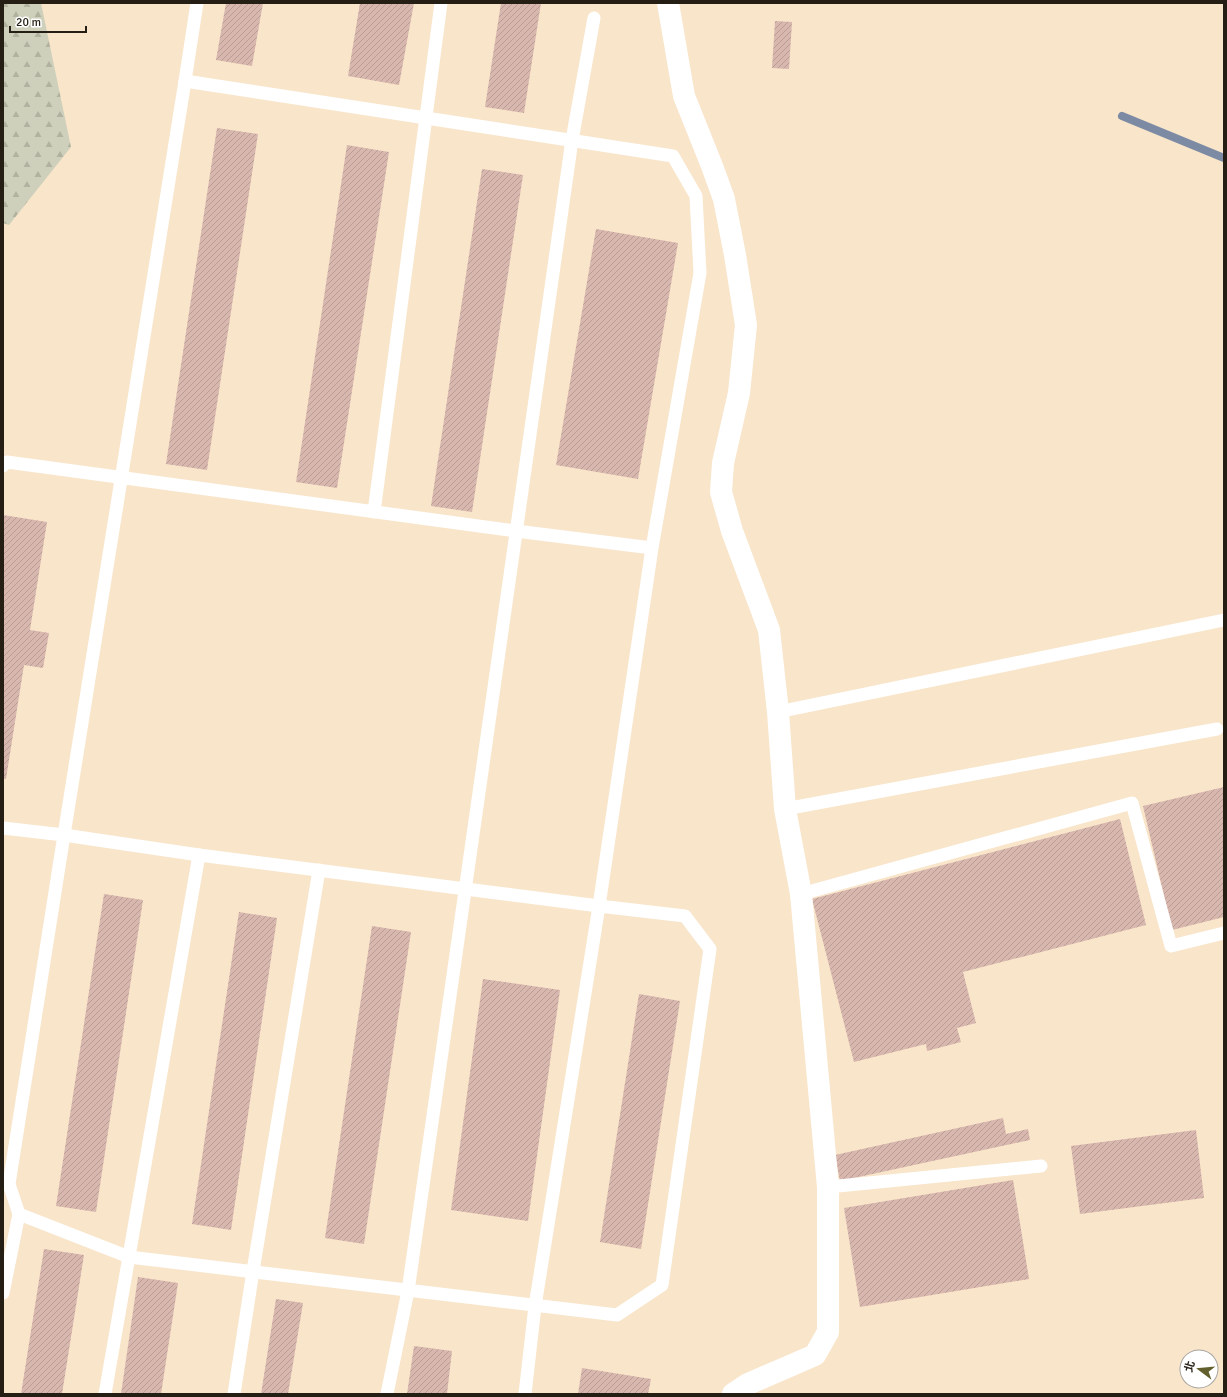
<svg xmlns="http://www.w3.org/2000/svg" width="1227" height="1397" viewBox="0 0 1227 1397" font-family="Signika,'Noto Sans TC',sans-serif">
  <style>
    .forest { fill: url(#forest-firs) }
    .lines { fill: none; stroke-linecap: round; stroke-linejoin: round }
    .stream { stroke: #7c8ba3; stroke-width: 8 }
    .building { fill: url(#building-hatch) }
    .lane { stroke: #fff; stroke-width: 13 }
    .street { stroke: #fff; stroke-width: 22 }
  </style>
  <defs>
    <pattern id="forest-firs" width="22" height="20" patternUnits="userSpaceOnUse"><rect width="22" height="20" fill="#ced0bb"/><path d="M5 1l3.5 6h-7zM16 11l3.5 6h-7z" fill="#b1b2a0"/></pattern>
    <pattern id="building-hatch" width="6" height="6" patternUnits="userSpaceOnUse"><rect width="6" height="6" fill="#d8b7ae"/><path d="M-1 1l2-2M0 6l6-6M5 7l2-2" fill="none" stroke="#b99d95"/></pattern>
  </defs>
  <rect width="100%" height="100%" fill="#f9e5ca"/>
  <!-- forest -->
  <path class="forest" d="M3,3H41L71,147L9,225L3,223Z"/>
  <g class="lines">
    <!-- stream -->
    <path class="stream" d="M1122,116L1224,158"/>
  </g>
  <!-- building -->
  <g class="building">
    <path d="M226,3H263L252,66L216,60Z"/>
    <path d="M360,3H414L399,85L348,76Z"/>
    <path d="M501,3H541L524,113L485,107Z"/>
    <path d="M775,21L792,22L789,69L772,68Z"/>
    <path d="M217,128L258,134L207,470L166,464Z"/>
    <path d="M347,145L389,152L337,488L296,482Z"/>
    <path d="M482,169L523,175L472,512L431,506Z"/>
    <path d="M596,229L678,243L638,479L556,465Z"/>
    <path d="M3,515L47,522L30,630L49,633L43,668L24,665L6,779H3Z"/>
    <path d="M1224,787V917L1172,930L1143,806Z"/>
    <path d="M1120,819L1146,925L963,972L976,1023L957,1028L961,1042L927,1051L926,1044L854,1062L812,899Z"/>
    <path d="M104,894L143,900L96,1212L56,1206Z"/>
    <path d="M239,912L277,918L231,1230L192,1224Z"/>
    <path d="M372,926L411,932L364,1244L325,1238Z"/>
    <path d="M483,979L560,990L528,1221L451,1210Z"/>
    <path d="M639,994L680,1001L641,1249L600,1242Z"/>
    <path d="M1003,1118L1006,1134L1028,1129L1030,1140L840,1181L835,1155Z"/>
    <path d="M1196,1130L1204,1198L1080,1214L1071,1146Z"/>
    <path d="M1013,1180L1029,1279L860,1307L844,1208Z"/>
    <path d="M44,1249L84,1255L62,1394H21Z"/>
    <path d="M138,1277L178,1283L161,1394H121Z"/>
    <path d="M276,1299L303,1303L288,1394H261Z"/>
    <path d="M414,1346L452,1351L447,1394H407Z"/>
    <path d="M582,1368L651,1379L648,1394H578Z"/>
  </g>
  <g class="lines">
    <!-- lane -->
    <g class="lane">
      <path d="M185,81L673,156L696,196L700,273L652,548L599,906L199,855L64,835Z"/>
      <path d="M185,81L197,3"/>
      <path d="M3,466L7,462L516,531L652,548"/>
      <path d="M374,512L441,3"/>
      <path d="M778,712L1224,620"/>
      <path d="M785,809L1217,729"/>
      <path d="M3,828L64,835L9,1184L19,1214L129,1257L617,1315L662,1285L710,949L685,916L599,906L535,1306L525,1394"/>
      <path d="M801,894L1132,803L1171,946L1224,933"/>
      <path d="M828,1187L1041,1166"/>
      <path d="M3,1293L19,1214"/>
      <path d="M105,1394L199,855"/>
      <path d="M234,1394L253,1271L319,870"/>
      <path d="M387,1394L408,1291L572,140L594,18"/>
    </g>
    <!-- street -->
    <path class="street" d="M668,3L684,96L712,166L724,199L735,255L746,325L739,393L723,463L721,492L732,531L769,630L778,712L785,809L801,894L828,1187V1332L815,1355L748,1384L733,1394"/>
  </g>
  <!-- border -->
  <rect width="1227" height="1397" fill="none" stroke="#251e14" stroke-width="8"/>
  <!-- north arrow -->
  <g transform="translate(1199 1369) rotate(286)"><circle r="19" fill="#ffffff" stroke="#a8a5a1"/>
  <path d="M0-3L7 15L0 10L-7 15Z" fill="#625f2c"/>
  <text y="-6" font-size="11" font-weight="bold" text-anchor="middle" fill="#251e14">北</text>
  </g>
  <!-- scale -->
  <path d="M10 26v6h76v-6" fill="none" stroke="#251e14" stroke-width="2"/>
  <text x="16" y="26" font-size="12" fill="#251e14" stroke="#ffffff" stroke-width="3" paint-order="stroke">20 m</text>
</svg>
